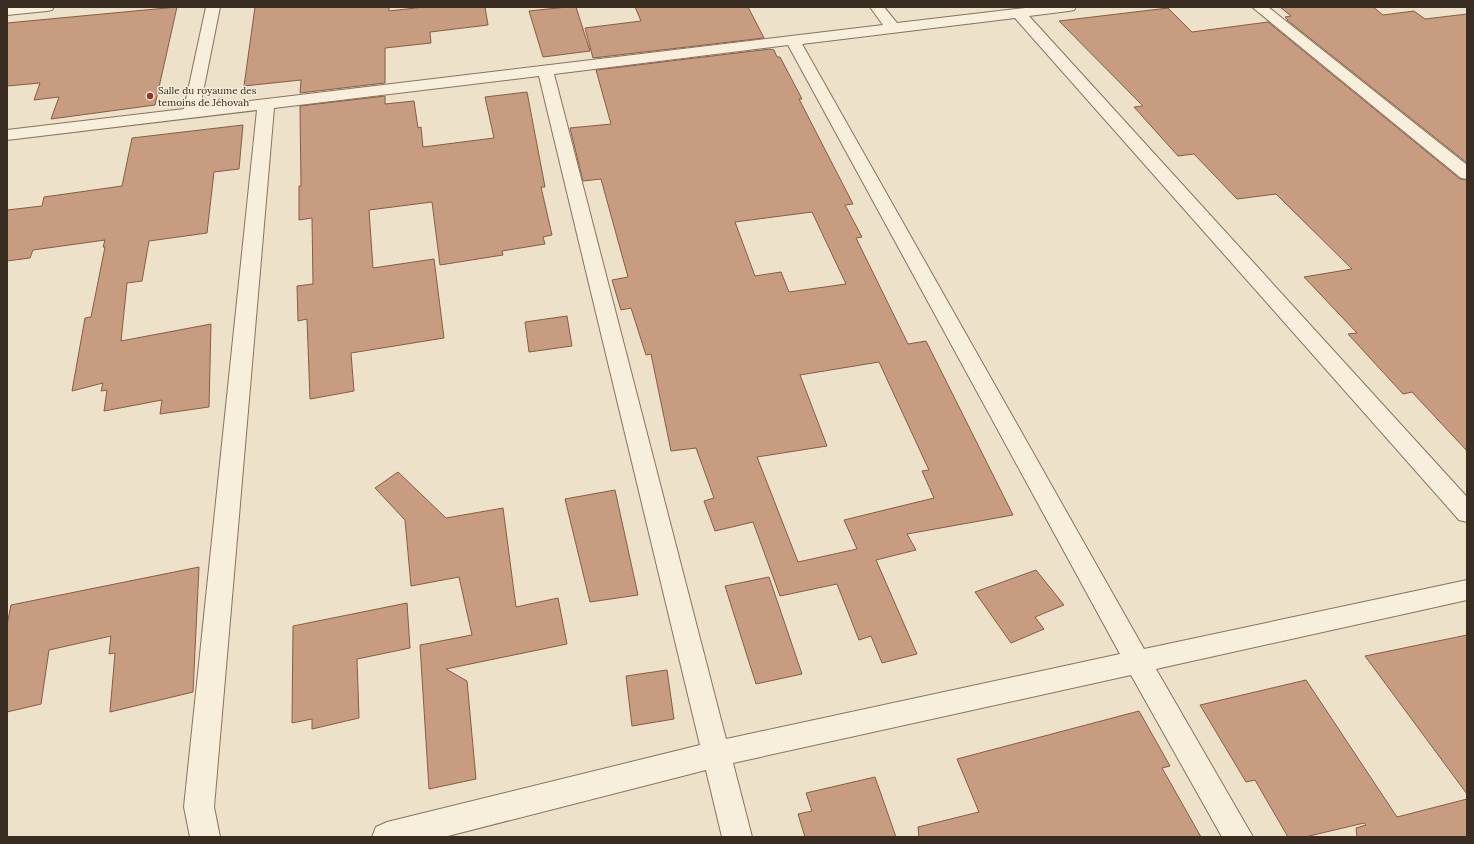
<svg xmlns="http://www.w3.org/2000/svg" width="1474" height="844" viewBox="0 0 1474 844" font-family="Lora,serif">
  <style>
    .building { fill: #c89c81; stroke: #865d45; fill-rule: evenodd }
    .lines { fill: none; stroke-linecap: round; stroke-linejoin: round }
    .street-casing { stroke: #88735e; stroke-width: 2 }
    .street { fill: #f7eedc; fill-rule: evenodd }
    .poi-dot { fill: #943136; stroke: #f4ebd8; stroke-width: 1.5 }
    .labels { text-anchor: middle; stroke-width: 3; stroke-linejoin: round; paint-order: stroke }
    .far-poi-label { font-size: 10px; fill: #392c21; stroke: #f4ebd8; text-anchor: start }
  </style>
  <rect width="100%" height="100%" fill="#ede1c9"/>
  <!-- building -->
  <g class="building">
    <path d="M177,7L155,105L51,119L59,97L34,100L40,83L7,86V23Z"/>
    <path d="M255,7H389V11L424,7H485L488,25L430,32L431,43L385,48V83L300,93L301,80L244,86Z"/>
    <path d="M567,7H576L590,51L543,57L529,11Z"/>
    <path d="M635,7H748L764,38L593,58L585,28L641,21Z"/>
    <path d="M1280,7H1373L1383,15L1414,11L1425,19L1467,14V163L1287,20H1288L1285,17L1291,16Z"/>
    <path d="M1168,8L1192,32L1268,22L1460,179L1467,180V451L1412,392L1403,394L1348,334L1357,333L1304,277L1352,269L1276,194L1237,199L1194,154L1178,156L1134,107L1143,106L1059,21Z"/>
    <path d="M770,49L774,50L777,57H780L802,99H799L853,204L845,205L862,237L856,238L908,344L926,341L1013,515L907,534L916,550L876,560L917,654L882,663L871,636L859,640L837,584L780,596L753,522L715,531L704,501L714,498L696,448L671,451L651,354L646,355L631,308L621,310L612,280L628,277L601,179L583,181L570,128L611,124L596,70ZM812,212L846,284L789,292L781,272L755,276L735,222ZM879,362L929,470L922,471L934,498L844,520L857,549L798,562L757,457L827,446L800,375Z"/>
    <path d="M527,92L545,187H541L552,235L543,237L545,244L502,251L503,255L440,265L432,202L369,210L373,268L434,259L444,338L351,353L354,391L310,399L307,319L298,321L297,286L313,284L312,218L299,220V186H301L300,106L385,96V104L414,101L418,128L421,127L423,147L494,138L485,97Z"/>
    <path d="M243,125L239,169L214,172L207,233L149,241L142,281L127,283L121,341L211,324L209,407L160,414L162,400L104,411L107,390L101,391L103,383L72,391L85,318L91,317L105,247H103L105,240L33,250L30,258L7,261V210L42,206L44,197L122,186L132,138Z"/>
    <path d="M567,316L572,346L529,352L525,322Z"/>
    <path d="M398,472L446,518L503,508L516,607L558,598L567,644L446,669L467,681L476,779L429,789L420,645L472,635L459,577L411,586L405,520L375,488Z"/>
    <path d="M615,490L638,595L590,602L565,499Z"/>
    <path d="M199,567L193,692L110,712L115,653L109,654L111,636L49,650L41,704L7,712V625L11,605Z"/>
    <path d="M1036,570L1064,605L1035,617L1044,629L1011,643L975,592Z"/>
    <path d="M769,577L802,674L756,684L725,586Z"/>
    <path d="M407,603L410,648L357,659L359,718L312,729V719L292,723L293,626Z"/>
    <path d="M1467,635V794L1365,656Z"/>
    <path d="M667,670L674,719L632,726L626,676Z"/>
    <path d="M1306,680L1397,817L1467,799V837H1357L1356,828L1366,825L1364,823L1305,837H1288L1255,780L1246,782L1200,705Z"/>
    <path d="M1139,711L1170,766L1162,768L1201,837H919L918,827L979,812L957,759Z"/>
    <path d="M875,777L896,837H805L798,814L812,811L806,793Z"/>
  </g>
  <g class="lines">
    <defs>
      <g id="street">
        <path d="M7,7H54L52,10L47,11L7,15Z"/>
        <path d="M206,7H220L200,107L883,25L870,7H884L897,23L1034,7H1076L1074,10L1069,11L1029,16L1467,497V522L1459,520L1015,18L802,44L1144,649L1467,580V600L1156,669L1253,837H1222L1131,675L733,763L752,837H722L706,770L444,837H372L376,827L387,822L700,745L539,76L274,108L214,807L220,837H190L184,807L257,110L7,140V130L184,109ZM788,45L1120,654L726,739L554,74Z"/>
        <path d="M1252,7H1268L1467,165V179L1461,178Z"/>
      </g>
    </defs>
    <!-- street casing -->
    <use href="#street" class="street-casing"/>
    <!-- street -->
    <use href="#street" class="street"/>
  </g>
  <!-- markers -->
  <circle class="poi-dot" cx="150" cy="96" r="4"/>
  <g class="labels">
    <!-- far-poi labels -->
    <g class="far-poi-label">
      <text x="158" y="94">Salle du royaume des<tspan x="158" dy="12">temoins de Jéhovah</tspan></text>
    </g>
  </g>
  <!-- border -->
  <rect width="1474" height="844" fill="none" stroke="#392c21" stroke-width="16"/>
</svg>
